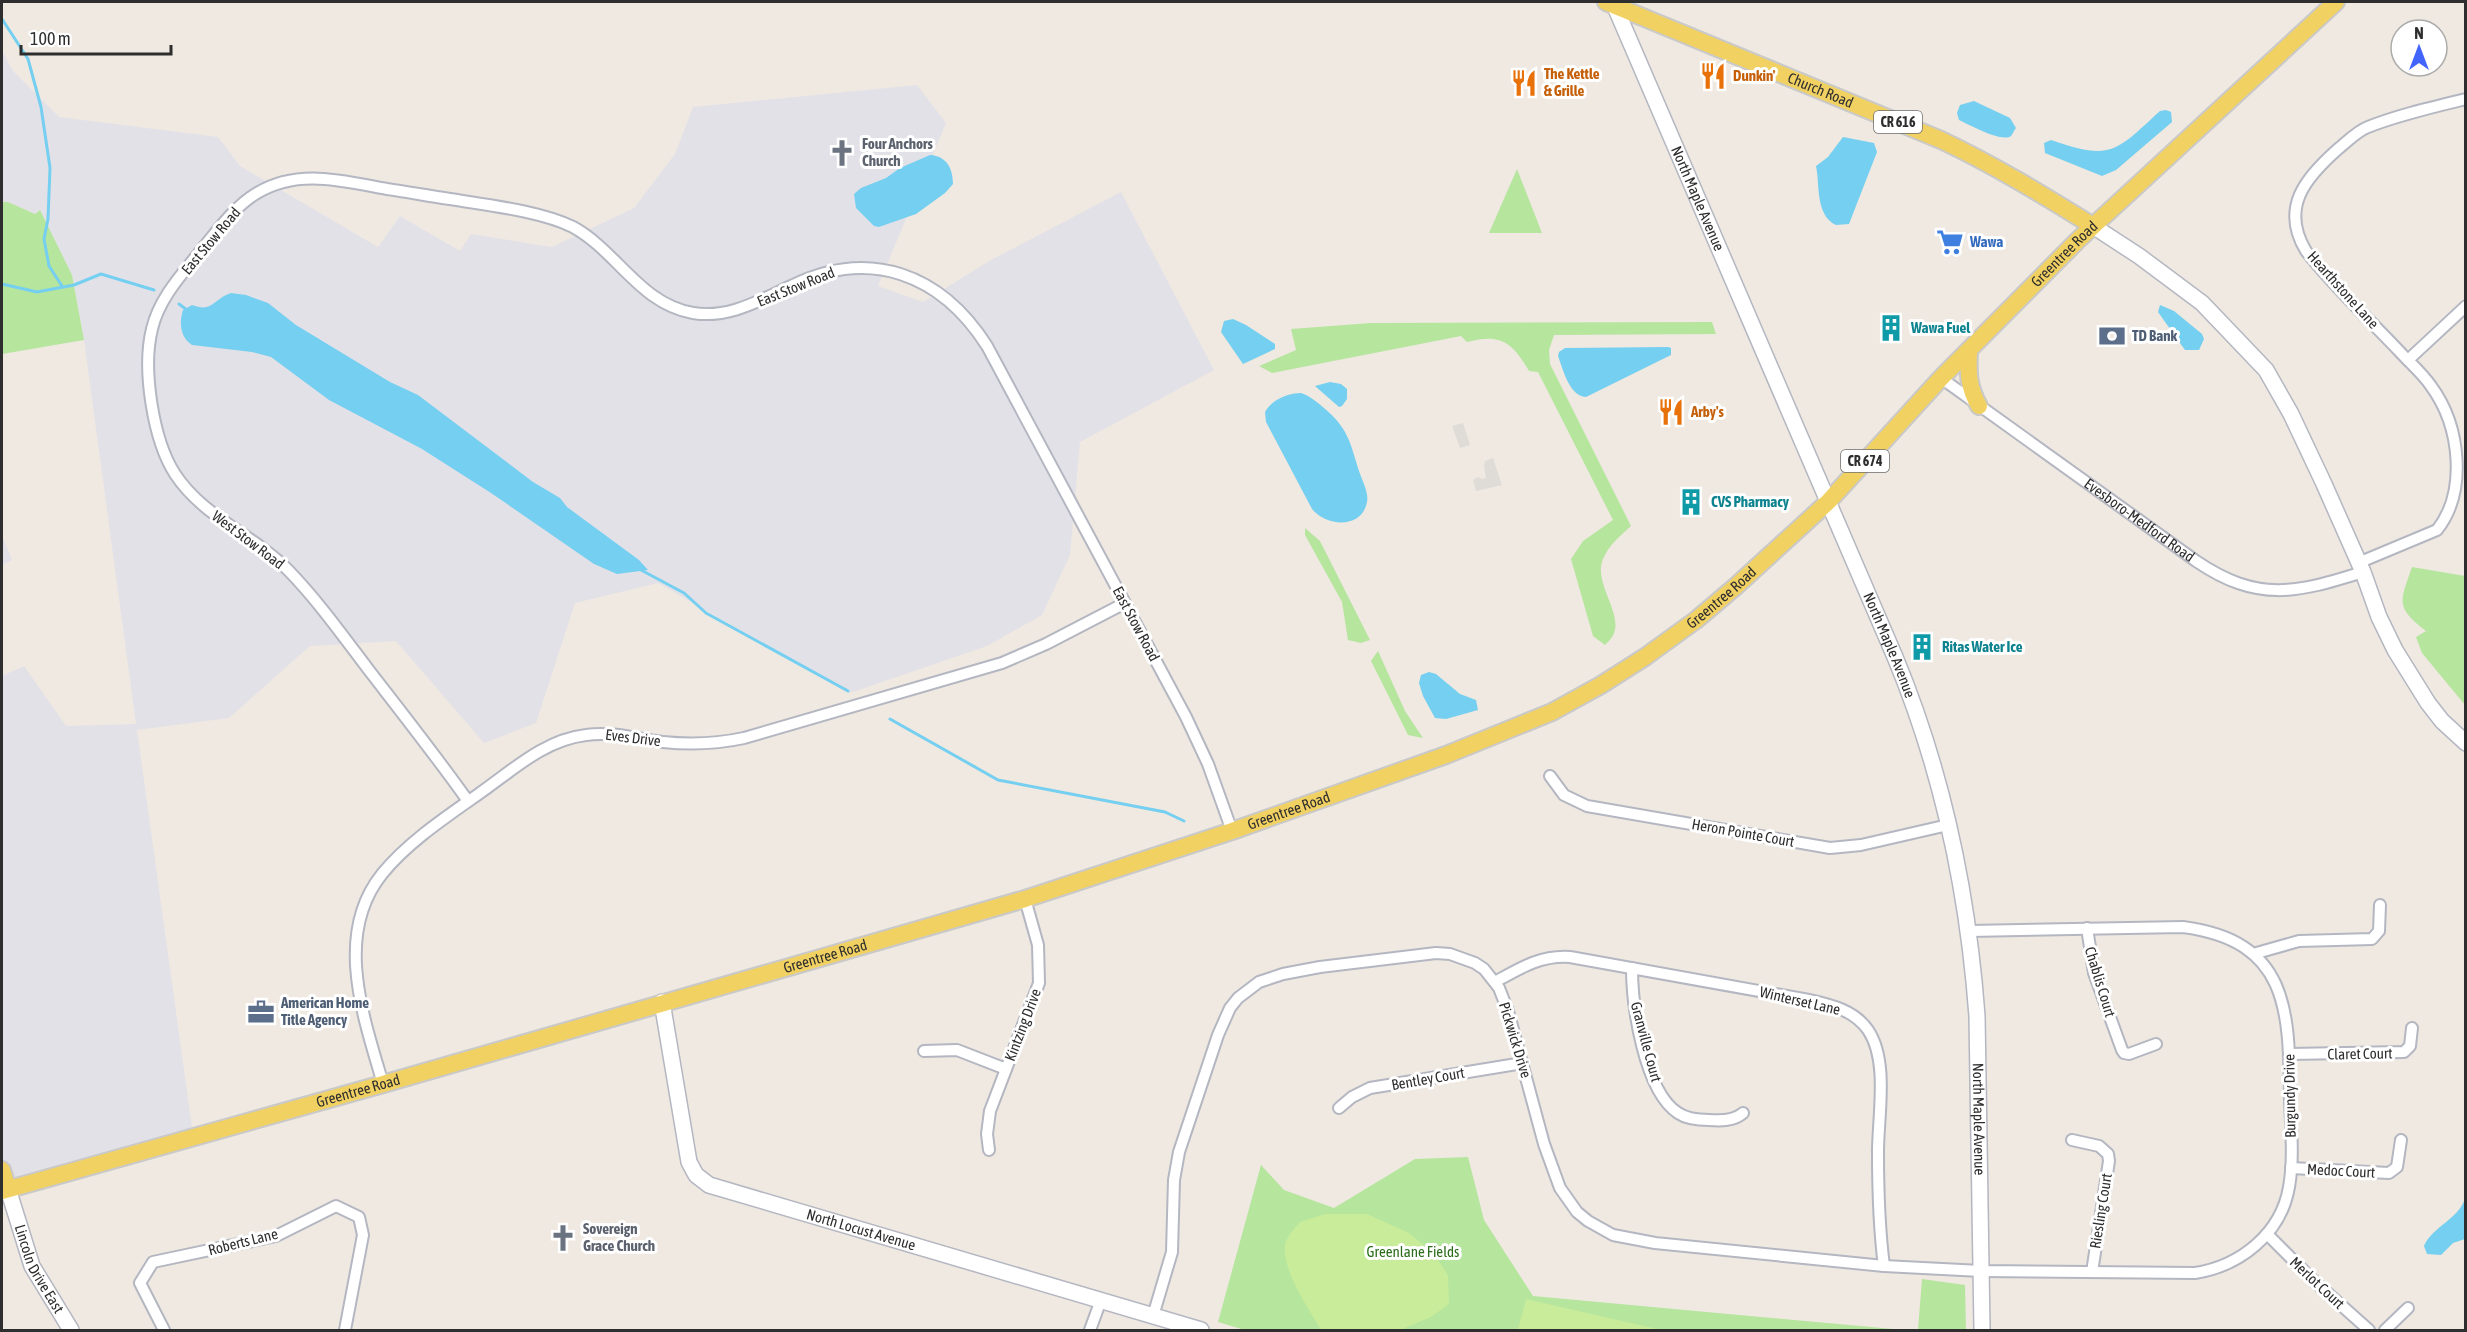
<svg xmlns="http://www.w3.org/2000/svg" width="2467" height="1332" viewBox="0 0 2467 1332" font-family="'Asap Condensed',sans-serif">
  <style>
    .industrial { fill: #e3e1e8 }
    .green { fill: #b6e59e }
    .pitch { fill: #c9ec9a }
    .plaza { fill: #dfdcd8 }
    .water { fill: #75cff0 }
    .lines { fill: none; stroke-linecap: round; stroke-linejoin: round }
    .stream { stroke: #75cff0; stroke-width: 3 }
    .street-casing { stroke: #b4b7c1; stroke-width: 14 }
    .secondary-casing { stroke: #b4b7c1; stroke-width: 18 }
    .primary-casing { stroke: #c9c9c9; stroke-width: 20 }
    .street { stroke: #fff; stroke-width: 10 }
    .secondary { stroke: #fff; stroke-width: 15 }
    .primary { stroke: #f2d163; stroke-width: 16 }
    .labels { text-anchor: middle; stroke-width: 6; stroke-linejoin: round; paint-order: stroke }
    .shield { fill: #fff; stroke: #6d6d6d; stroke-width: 1.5 }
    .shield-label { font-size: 14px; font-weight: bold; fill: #2e2e2e }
    .food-label { font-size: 15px; font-weight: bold; fill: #c56008; stroke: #fff; text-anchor: start }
    .street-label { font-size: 15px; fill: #2e2e2e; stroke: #fff }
    .worship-label { font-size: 15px; font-weight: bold; fill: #5b616d; stroke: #fff; text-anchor: start }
    .shop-label { font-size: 15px; font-weight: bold; fill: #366cbe; stroke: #fff; text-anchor: start }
    .culture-label { font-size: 15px; font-weight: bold; fill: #0d838f; stroke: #fff; text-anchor: start }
    .service-label { font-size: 15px; font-weight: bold; fill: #4e5e75; stroke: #fff; text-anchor: start }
    .park-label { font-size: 15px; fill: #2c6e1b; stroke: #fff }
  </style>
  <rect width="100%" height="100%" fill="#efe9e1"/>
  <!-- industrial -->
  <g class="industrial">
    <path d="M2,51L13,71L59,117L218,137L240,166L378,247L400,216L460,251L471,234L552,247L634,208L675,154L693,107L917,85L946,123L878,286L923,302L991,260L1121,192L1214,370L1080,442L1070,555L1042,615L987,646L850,693L658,583L575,603L536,723L484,743L396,641L310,646L229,718L137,730L193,1135L8,1189L2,1170V676L24,666L66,726L136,724L84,340L72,275L39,210L35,214L8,202H2Z"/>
    <path d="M2,535L12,560L2,565Z"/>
  </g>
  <!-- green -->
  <g class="green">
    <path d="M1517,169L1542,233H1489Z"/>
    <path d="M2,202H8L35,214L40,210L72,275L84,340L2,354Z"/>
    <path d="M1712,322L1716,334L1554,335L1549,350L1550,364L1631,526C1620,536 1609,545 1603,559C1593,582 1622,612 1614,633C1613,637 1608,642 1605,645L1593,636L1571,559L1583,541L1613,520L1538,372L1529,371C1512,342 1501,333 1467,342L1461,336L1272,373L1259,366L1296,350L1291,329L1371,323Z"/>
    <path d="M1305,528L1320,541L1370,640L1361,643L1348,640L1342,602L1305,535Z"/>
    <path d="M2412,567L2465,576V705L2422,653L2416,637L2426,631C2395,607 2400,602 2412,567Z"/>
    <path d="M1378,651L1405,711L1423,738L1408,735L1371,661Z"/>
    <path d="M1468,1157L1484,1220L1533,1296L1904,1330H1245L1218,1322L1261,1165L1284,1190L1334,1208L1415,1159Z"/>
    <path d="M1922,1279L1965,1285L1966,1330H1918Z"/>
  </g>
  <!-- pitch -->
  <g class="pitch">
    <path d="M1325,1214H1367L1409,1233L1434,1254L1448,1275L1449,1304L1431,1317L1400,1330H1321C1309,1309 1282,1271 1285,1245C1286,1237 1295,1228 1300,1222Z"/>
    <path d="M1526,1299L1661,1330H1518Z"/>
  </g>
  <!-- plaza -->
  <g class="plaza">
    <path d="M1463,423L1470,445L1460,448L1452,426Z"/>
    <path d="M1493,458L1502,485L1476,491L1473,480L1478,477L1482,479L1486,478L1484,466L1485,461Z"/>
  </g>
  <!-- water -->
  <g class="water">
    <path d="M1974,101L2010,118L2016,128C2015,129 2012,135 2011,136C2002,143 1968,124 1959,120L1957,113L1960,105Z"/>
    <path d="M2166,110L2171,112L2172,122L2116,170L2102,176L2045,153L2044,143L2051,140C2112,161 2115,152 2160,111Z"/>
    <path d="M1843,137L1874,143L1877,152L1849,224L1836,225C1815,215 1820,184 1816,166L1828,157Z"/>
    <path d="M930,155C947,156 953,169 953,184L945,193L916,214L879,227L874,226L856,208L854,194L861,188L886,178L900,168Z"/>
    <path d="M231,293L246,295L268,303L296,325L390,382L418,395L533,482L560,498L567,507L639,560L648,570L617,574L594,564L491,493L422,449L329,400L271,357L252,352L192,345C180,337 179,323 183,310L192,305C213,313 213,299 231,293Z"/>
    <path d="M2160,305L2174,311L2202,334L2204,339L2199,350H2185L2158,312Z"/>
    <path d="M1233,319L1246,325L1275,344V349L1243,364L1221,332L1224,321Z"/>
    <path d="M1668,347L1671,348V355L1586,397C1569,396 1563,369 1558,356L1559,352L1565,348Z"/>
    <path d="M1330,382L1341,384L1347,389V399L1342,406L1339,407L1315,386Z"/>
    <path d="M1301,393C1310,396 1317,402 1324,408C1348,428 1350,442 1359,471C1362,480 1369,493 1367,502C1362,529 1327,527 1312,509L1266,422L1265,412C1271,400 1288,393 1301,393Z"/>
    <path d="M1429,672L1436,674L1460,694L1476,700L1478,710L1446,719L1435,718L1423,696L1419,683L1421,675Z"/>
    <path d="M2465,1198V1239L2453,1243L2441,1255L2427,1254L2424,1246C2432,1227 2460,1218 2465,1198Z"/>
  </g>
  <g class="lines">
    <!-- stream -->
    <g class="stream">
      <path d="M2,19L28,59L41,107L50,168L48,219L44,239L49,266L62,286"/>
      <path d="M2,284L37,292L74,285L101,274L154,290"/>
      <path d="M179,304L187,310"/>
      <path d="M641,570L684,593L706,613L848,691"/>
      <path d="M890,719L998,780L1165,812L1184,821"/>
    </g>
    <defs>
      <g id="street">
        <path d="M2408,360L2466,306"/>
        <path id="s1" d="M1941,378L2196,561C2258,603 2296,593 2363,572"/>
        <path d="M2358,563L2437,530C2467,492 2461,427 2431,386C2422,373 2410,363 2400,352C2369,319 2334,287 2306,251C2280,208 2305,178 2338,149C2347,142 2357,131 2368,127C2398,115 2433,107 2466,99"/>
        <path d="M1550,776L1564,795L1587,806L1830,848L1861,845L1948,825"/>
        <path d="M468,801C436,756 402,713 368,669C343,636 318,601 289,571C254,535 203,517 175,474C153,440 142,369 152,329C159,298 183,273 202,249C218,230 235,206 257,193C298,168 343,181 387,189C408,192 429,196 450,199C486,205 541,211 573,227C617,251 640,304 693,313C729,319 760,300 791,286C870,247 941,274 987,346L1186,717L1208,764L1232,831"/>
        <path d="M2087,928L2094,973L2122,1050L2124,1053L2129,1054L2156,1044"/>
        <path d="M2253,954L2299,941L2372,939L2379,931L2380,905"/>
        <path d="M1632,968C1632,1005 1644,1091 1678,1113C1687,1119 1698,1120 1709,1120C1721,1121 1734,1121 1743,1113"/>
        <path d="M1495,982C1520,968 1541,955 1570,957L1809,1000C1831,1005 1854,1010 1868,1030C1889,1061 1878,1116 1878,1152C1878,1190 1879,1228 1884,1266"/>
        <path d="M924,1051L957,1050L1006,1069"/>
        <path d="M2289,1054L2404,1052L2410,1046L2412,1028"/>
        <path d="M383,1084C364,1018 333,935 382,874C408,842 446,817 480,793C513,770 544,740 586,735C612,731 638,739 663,742C691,745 716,744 744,738L1002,663L1046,644L1125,603"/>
        <path d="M1339,1108L1352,1097L1370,1088L1523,1063"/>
        <path d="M2072,1140L2099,1146L2108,1154L2109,1161L2092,1272"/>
        <path d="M989,1150L987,1134L990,1111L1039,983L1038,945L1025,899"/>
        <path d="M2291,1168L2389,1173L2397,1167L2401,1140"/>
        <path d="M2267,1234L2314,1281L2369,1330"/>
        <path d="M1153,1316L1172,1252L1174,1180L1179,1152L1218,1035L1230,1008L1238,998L1259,982L1283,974L1320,967L1436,953L1450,954L1475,963L1484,969L1499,988L1508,1011L1544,1144L1560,1188L1577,1212L1588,1221L1613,1235L1655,1243L1884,1266L1981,1271L2195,1273C2240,1266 2281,1234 2289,1187C2294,1159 2291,1129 2290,1100C2289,1012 2290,941 2183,927L1969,931"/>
        <path d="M164,1330L140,1283L153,1262L276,1236L336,1206L359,1217L363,1235L345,1330"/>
        <path d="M1090,1330L1101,1300"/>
        <path d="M2385,1330L2408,1308"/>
      </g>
      <g id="secondary">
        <path id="s2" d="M1613,2L1895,657C1942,770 1968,894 1977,1016L1982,1330"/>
        <path d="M2093,226L2139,256L2202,303L2266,370L2291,414L2324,484L2363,572L2379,617L2395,650L2428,703L2442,721L2466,743"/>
        <path id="s3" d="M662,1002L689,1162L696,1175L709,1185L1201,1330"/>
        <path id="s4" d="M8,1189L32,1266L71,1330"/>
      </g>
      <g id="primary">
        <path id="s5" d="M1606,2L1941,140C1994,165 2043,195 2093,226"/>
        <path d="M1969,351C1968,372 1968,387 1979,406"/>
        <path d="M2,1170L8,1189"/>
        <path id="s6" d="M2,1191L383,1084L1025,899L1232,831L1446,755L1552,712L1601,685L1645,657L1696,620L1735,587L1828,502L1941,378L2078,240L2336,2"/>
      </g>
    </defs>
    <!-- street casing -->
    <use href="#street" class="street-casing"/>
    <!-- secondary casing -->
    <use href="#secondary" class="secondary-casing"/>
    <!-- primary casing -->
    <use href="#primary" class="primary-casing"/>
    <!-- street -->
    <use href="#street" class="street"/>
    <!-- secondary -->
    <use href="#secondary" class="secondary"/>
    <!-- primary -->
    <use href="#primary" class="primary"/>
  </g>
  <!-- icons -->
  <defs>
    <symbol id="restaurant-bare" viewBox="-9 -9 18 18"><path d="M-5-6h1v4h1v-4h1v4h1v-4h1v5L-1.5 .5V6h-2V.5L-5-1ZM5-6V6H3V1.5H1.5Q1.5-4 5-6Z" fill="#e8710a" stroke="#fff" stroke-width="2.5" paint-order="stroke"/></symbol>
    <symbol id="church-bare" viewBox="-9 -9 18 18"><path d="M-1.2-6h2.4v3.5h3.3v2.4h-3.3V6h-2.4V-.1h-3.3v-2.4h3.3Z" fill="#6b7280" stroke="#fff" stroke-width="2.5" paint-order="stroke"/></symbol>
    <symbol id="supermarket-bare" viewBox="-9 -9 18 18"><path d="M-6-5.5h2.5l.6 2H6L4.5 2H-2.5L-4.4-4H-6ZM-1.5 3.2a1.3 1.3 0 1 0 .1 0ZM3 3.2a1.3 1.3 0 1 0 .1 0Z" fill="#3f7fe0" stroke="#fff" stroke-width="2.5" paint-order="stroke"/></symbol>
    <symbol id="building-bare" viewBox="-9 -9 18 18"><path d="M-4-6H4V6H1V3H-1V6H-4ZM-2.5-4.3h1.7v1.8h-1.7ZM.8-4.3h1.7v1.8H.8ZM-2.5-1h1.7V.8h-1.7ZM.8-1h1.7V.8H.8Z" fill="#0f9aa8" stroke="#fff" stroke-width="2.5" paint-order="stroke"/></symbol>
    <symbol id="bank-bare" viewBox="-9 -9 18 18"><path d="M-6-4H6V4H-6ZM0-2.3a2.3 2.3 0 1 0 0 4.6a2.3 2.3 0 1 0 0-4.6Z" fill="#5c6f8a" stroke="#fff" stroke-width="2.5" paint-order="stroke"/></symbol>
    <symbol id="office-bare" viewBox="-9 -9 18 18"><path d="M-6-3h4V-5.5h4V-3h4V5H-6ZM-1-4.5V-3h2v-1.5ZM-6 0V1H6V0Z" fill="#5c6f8a" stroke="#fff" stroke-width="2.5" paint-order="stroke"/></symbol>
  </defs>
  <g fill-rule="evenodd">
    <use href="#restaurant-bare" x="1694" y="57" width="38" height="38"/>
    <use href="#restaurant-bare" x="1505" y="64" width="38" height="38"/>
    <use href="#church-bare" x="823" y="134" width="38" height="38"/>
    <use href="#supermarket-bare" x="1931" y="223" width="38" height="38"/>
    <use href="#building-bare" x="1872" y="309" width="38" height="38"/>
    <use href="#bank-bare" x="2093" y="317" width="38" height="38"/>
    <use href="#restaurant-bare" x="1652" y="393" width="38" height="38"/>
    <use href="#building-bare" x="1672" y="483" width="38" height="38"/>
    <use href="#building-bare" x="1903" y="628" width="38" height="38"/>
    <use href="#office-bare" x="242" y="993" width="38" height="38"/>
    <use href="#church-bare" x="544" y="1219" width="38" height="38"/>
  </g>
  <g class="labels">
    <!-- shield labels -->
    <g class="shield">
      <rect x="1874" y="111" width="48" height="22" rx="4.5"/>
      <rect x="1841" y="450" width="48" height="22" rx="4.5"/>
    </g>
    <g class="shield-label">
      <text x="1898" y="127">CR 616</text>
      <text x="1865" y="466">CR 674</text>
    </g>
    <!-- food labels -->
    <g class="food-label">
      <text x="1544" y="79">The Kettle<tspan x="1544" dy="17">&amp; Grille</tspan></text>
      <text x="1733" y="81">Dunkin'</text>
      <text x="1691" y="417">Arby's</text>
    </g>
    <!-- street labels -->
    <g class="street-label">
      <text dy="5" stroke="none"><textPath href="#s5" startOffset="232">Church Road</textPath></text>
      <text dy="5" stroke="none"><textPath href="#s2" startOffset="214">North Maple Avenue</textPath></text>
      <text transform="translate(211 241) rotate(-50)" y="5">East Stow Road</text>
      <text dy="5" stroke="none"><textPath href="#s6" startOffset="2314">Greentree Road</textPath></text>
      <text transform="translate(796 287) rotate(-22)" y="5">East Stow Road</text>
      <text transform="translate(2343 290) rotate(48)" y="5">Hearthstone Lane</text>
      <text dy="5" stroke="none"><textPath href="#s1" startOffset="244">Evesboro-Medford Road</textPath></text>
      <text transform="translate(248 540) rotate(37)" y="5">West Stow Road</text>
      <text dy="5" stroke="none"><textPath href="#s6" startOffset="1828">Greentree Road</textPath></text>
      <text transform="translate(1136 624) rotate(62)" y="5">East Stow Road</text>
      <text dy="5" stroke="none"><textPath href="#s2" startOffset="700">North Maple Avenue</textPath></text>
      <text transform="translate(633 738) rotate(7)" y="5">Eves Drive</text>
      <text dy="5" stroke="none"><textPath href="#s6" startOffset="1342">Greentree Road</textPath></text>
      <text transform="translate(1743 833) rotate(10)" y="5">Heron Pointe Court</text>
      <text dy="5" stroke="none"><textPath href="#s6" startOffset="856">Greentree Road</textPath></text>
      <text transform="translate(2100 982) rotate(73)" y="5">Chablis Court</text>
      <text transform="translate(1800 1001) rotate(13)" y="5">Winterset Lane</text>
      <text transform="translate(1023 1025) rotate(-69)" y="5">Kintzing Drive</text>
      <text transform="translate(1515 1040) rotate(73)" y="5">Pickwick Drive</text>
      <text transform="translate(1646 1042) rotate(75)" y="5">Granville Court</text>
      <text transform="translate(2360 1054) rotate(-1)" y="5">Claret Court</text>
      <text transform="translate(1428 1079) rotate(-10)" y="5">Bentley Court</text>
      <text dy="5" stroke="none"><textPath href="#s6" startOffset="370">Greentree Road</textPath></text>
      <text transform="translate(2290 1096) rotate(-91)" y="5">Burgundy Drive</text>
      <text dy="5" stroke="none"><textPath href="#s2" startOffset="1186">North Maple Avenue</textPath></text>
      <text transform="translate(2341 1171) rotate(3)" y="5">Medoc Court</text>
      <text transform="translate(2101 1211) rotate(-81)" y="5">Riesling Court</text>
      <text dy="5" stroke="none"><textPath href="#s3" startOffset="352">North Locust Avenue</textPath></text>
      <text transform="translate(243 1242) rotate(-14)" y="5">Roberts Lane</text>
      <text dy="5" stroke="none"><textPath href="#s4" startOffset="86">Lincoln Drive East</textPath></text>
      <text transform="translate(2317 1283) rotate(43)" y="5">Merlot Court</text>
    </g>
    <!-- worship labels -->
    <g class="worship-label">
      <text x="862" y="149">Four Anchors<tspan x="862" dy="17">Church</tspan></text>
      <text x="583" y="1234">Sovereign<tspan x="583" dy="17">Grace Church</tspan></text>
    </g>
    <!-- shop labels -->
    <g class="shop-label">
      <text x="1970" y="247">Wawa</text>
    </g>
    <!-- culture labels -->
    <g class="culture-label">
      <text x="1911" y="333">Wawa Fuel</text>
      <text x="1711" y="507">CVS Pharmacy</text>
      <text x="1942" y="652">Ritas Water Ice</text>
    </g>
    <!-- service labels -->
    <g class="service-label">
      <text x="2132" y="341">TD Bank</text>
      <text x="281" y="1008">American Home<tspan x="281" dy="17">Title Agency</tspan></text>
    </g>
    <!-- park labels -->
    <g class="park-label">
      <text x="1413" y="1257">Greenlane Fields</text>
    </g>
  </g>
  <!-- border -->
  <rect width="2467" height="1332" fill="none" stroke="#2e2e2e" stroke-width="6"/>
  <!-- north arrow -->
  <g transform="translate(2419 48)"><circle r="28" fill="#ffffff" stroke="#ababab" stroke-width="1.5"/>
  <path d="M0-4.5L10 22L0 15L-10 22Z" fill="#4264fb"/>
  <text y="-9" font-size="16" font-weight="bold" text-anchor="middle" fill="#2e2e2e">N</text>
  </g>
  <!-- scale -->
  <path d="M21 45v9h150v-9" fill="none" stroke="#2e2e2e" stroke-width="3"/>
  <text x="30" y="45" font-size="18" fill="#2e2e2e" stroke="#ffffff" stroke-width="4.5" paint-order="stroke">100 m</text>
</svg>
